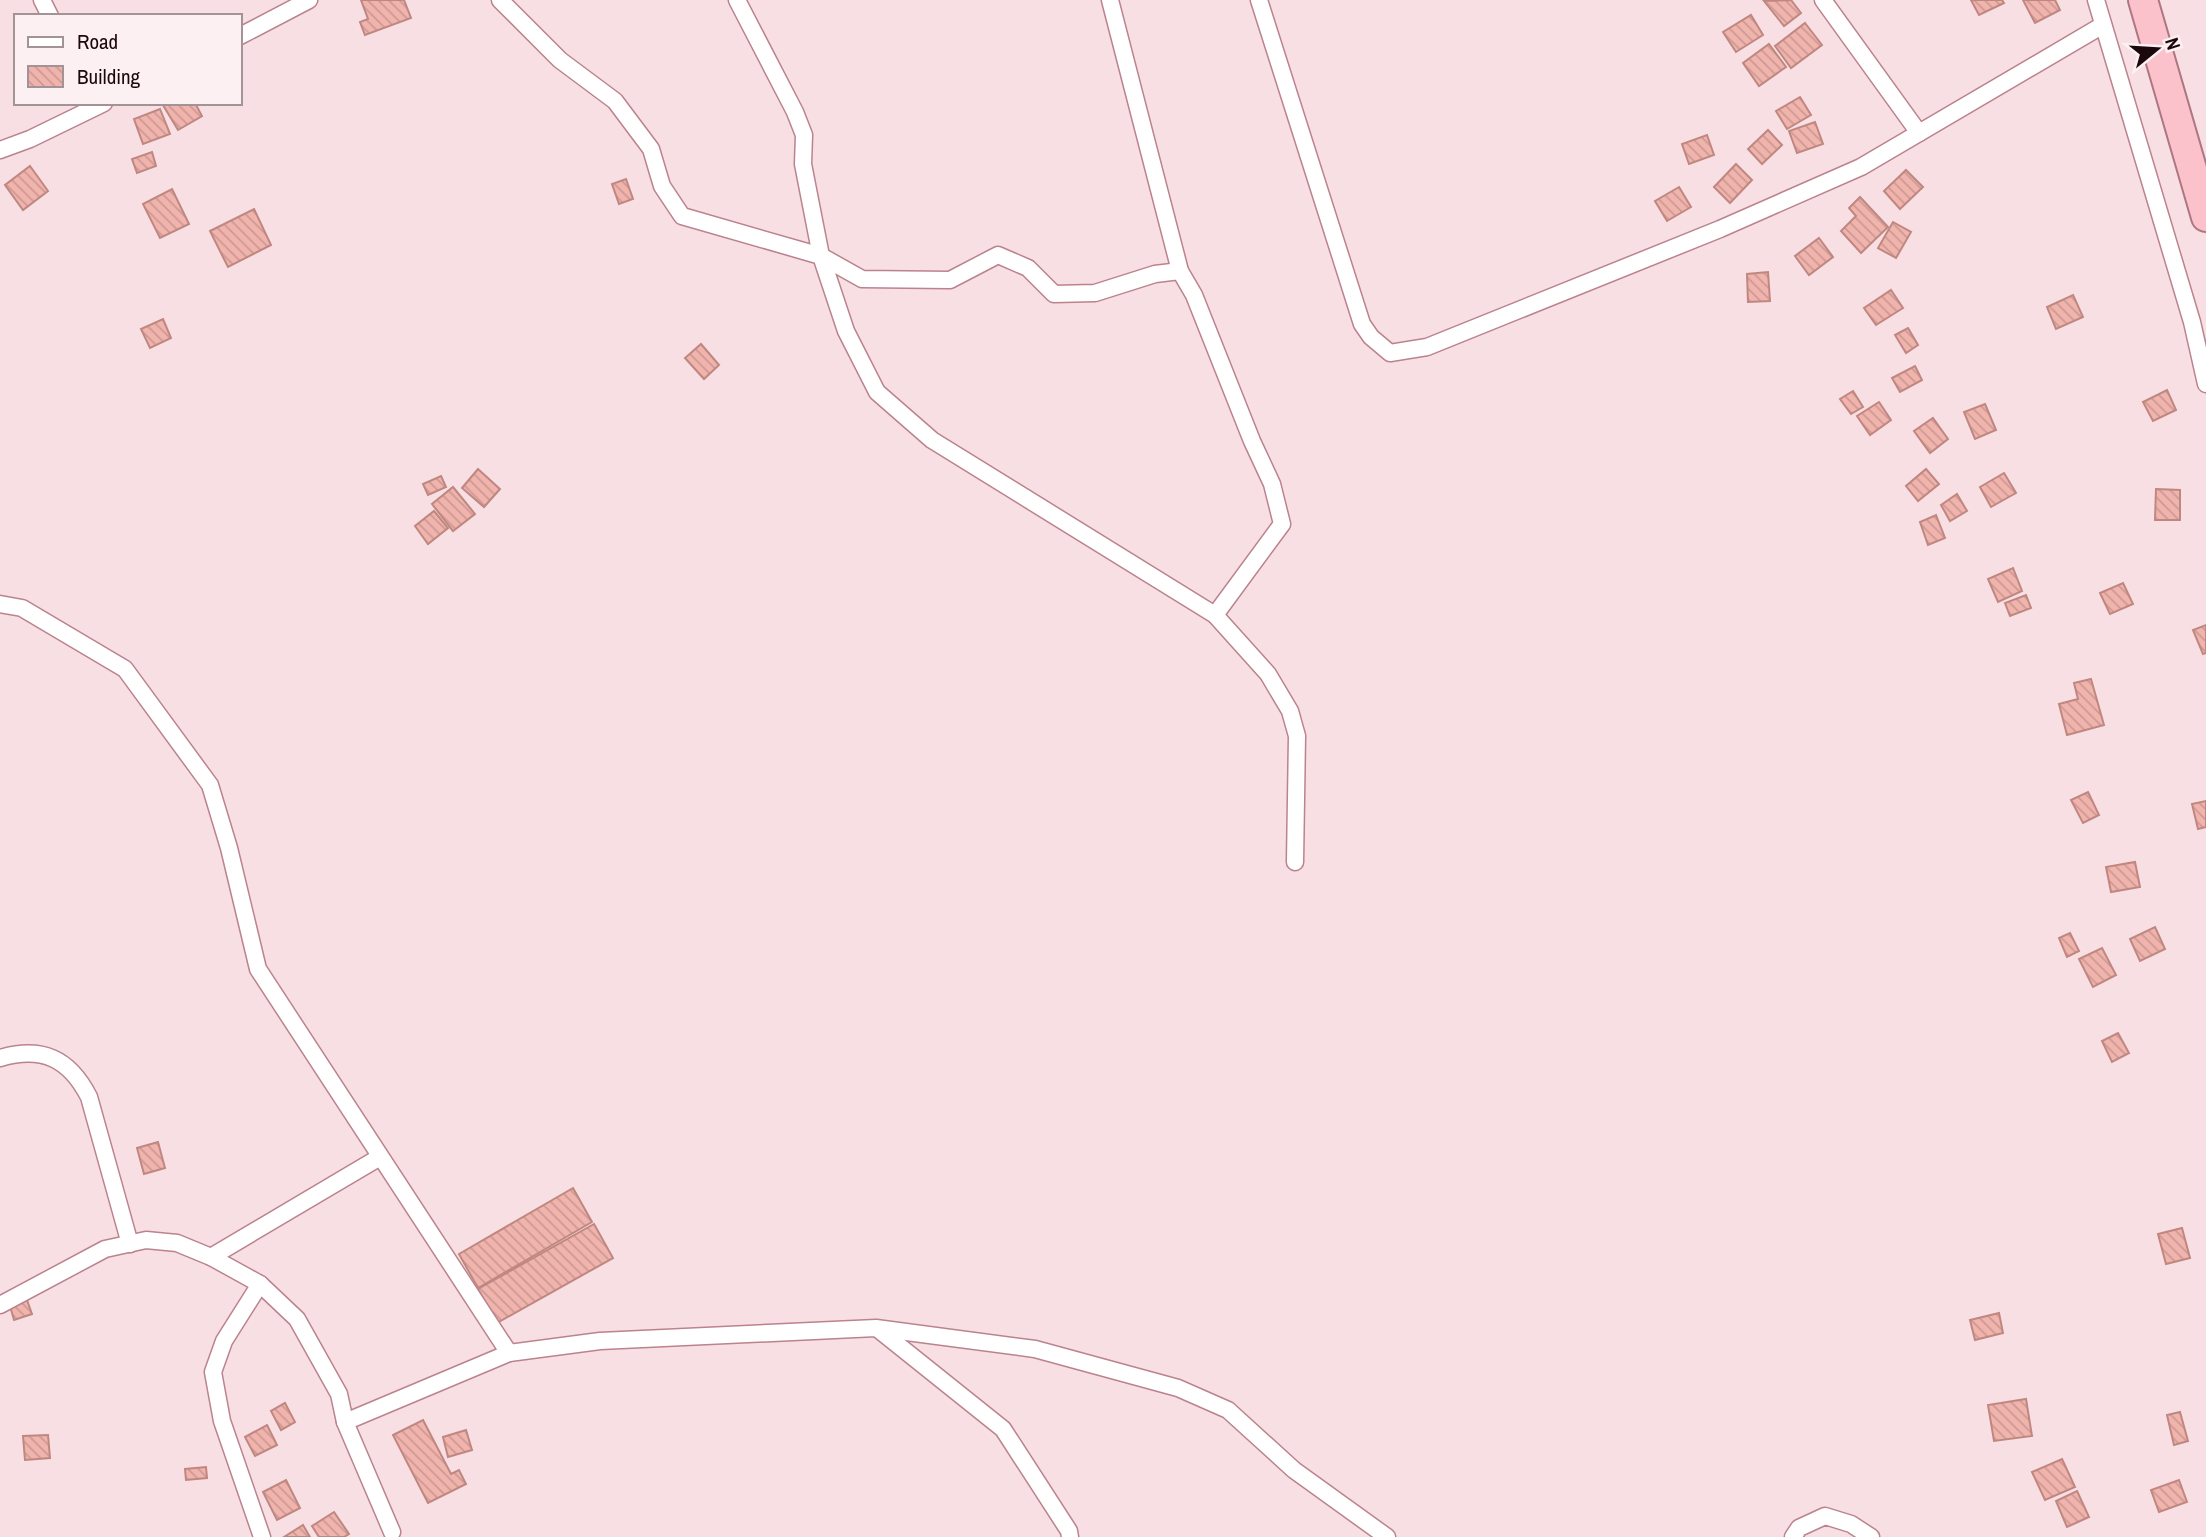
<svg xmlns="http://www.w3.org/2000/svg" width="2206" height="1537" viewBox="0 0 2206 1537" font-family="'Archivo Narrow',sans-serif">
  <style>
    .building { fill: url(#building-back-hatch); stroke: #c08780; stroke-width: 2 }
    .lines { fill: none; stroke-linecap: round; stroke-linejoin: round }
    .minor-casing { stroke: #bb838d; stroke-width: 19 }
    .trunk-casing { stroke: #ad7680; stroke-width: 32 }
    .minor { stroke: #fff; stroke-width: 16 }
    .trunk { stroke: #fcc2cc; stroke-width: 28 }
  </style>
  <defs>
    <pattern id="building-back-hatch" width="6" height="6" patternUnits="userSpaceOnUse" patternTransform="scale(1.75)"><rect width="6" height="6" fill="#f0b4ad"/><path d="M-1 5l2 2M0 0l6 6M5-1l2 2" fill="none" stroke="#cd9994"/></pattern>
  </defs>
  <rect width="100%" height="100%" fill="#f8dfe3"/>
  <!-- building -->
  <g class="building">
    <path d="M361,0H404L411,18L365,35L360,22L368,19Z"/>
    <path d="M1791,0L1801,13L1784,26L1764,1Z"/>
    <path d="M1971,0H2002L2004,3L1979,15Z"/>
    <path d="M2023,0H2055L2060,10L2035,23Z"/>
    <path d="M1751,15L1763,35L1736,52L1723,32Z"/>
    <path d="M1805,23L1822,45L1791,68L1775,46Z"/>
    <path d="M1769,44L1786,67L1759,86L1743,63Z"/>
    <path d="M1800,97L1811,115L1787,129L1776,111Z"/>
    <path d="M166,103H195L202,116L178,130L163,105Z"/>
    <path d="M160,109L170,134L143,144L134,119Z"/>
    <path d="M1815,122L1823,144L1797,153L1789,131Z"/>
    <path d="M1768,130L1782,145L1762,164L1748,149Z"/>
    <path d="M1707,135L1714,155L1689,164L1682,144Z"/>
    <path d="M152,152L156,166L137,173L132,159Z"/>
    <path d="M1736,164L1752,180L1730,203L1714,187Z"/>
    <path d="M30,166L48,191L23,210L5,185Z"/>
    <path d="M1906,170L1923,187L1900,209L1884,191Z"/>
    <path d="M626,179L633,199L619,204L612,184Z"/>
    <path d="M1679,187L1691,207L1667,221L1655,201Z"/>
    <path d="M172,189L189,224L160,238L143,204Z"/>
    <path d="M1860,197L1888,227L1861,253L1841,231L1856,216L1849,208Z"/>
    <path d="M254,209L271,245L228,267L210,231Z"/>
    <path d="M1893,222L1911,232L1896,258L1878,248Z"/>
    <path d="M1819,238L1833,257L1809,275L1795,256Z"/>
    <path d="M1768,272L1770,301L1748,302L1747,274Z"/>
    <path d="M1891,290L1903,308L1876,325L1864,308Z"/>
    <path d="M2073,295L2083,317L2056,329L2047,307Z"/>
    <path d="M163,319L171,338L150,348L141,329Z"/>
    <path d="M1908,328L1918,345L1906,353L1895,335Z"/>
    <path d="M701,344L719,365L704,379L685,358Z"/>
    <path d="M1915,366L1922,380L1900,392L1892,378Z"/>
    <path d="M2167,390L2176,410L2153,421L2143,402Z"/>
    <path d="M1853,391L1863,407L1851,414L1840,399Z"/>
    <path d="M1879,402L1891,420L1870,435L1857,416Z"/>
    <path d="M1985,404L1996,430L1975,439L1964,412Z"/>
    <path d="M1933,418L1948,439L1930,453L1914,431Z"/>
    <path d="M478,469L500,489L484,507L462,488Z"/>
    <path d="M1926,469L1939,484L1918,501L1906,486Z"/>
    <path d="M2004,473L2016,493L1991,507L1980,487Z"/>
    <path d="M441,476L446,487L428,495L423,484Z"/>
    <path d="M453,487L475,514L453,531L432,504Z"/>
    <path d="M2156,489L2180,490V520H2155Z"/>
    <path d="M1957,494L1967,511L1950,521L1941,505Z"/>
    <path d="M434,511L448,528L428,544L415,526Z"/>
    <path d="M1936,515L1945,538L1928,545L1920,522Z"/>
    <path d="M2013,568L2022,591L1998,602L1988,579Z"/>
    <path d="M2123,583L2133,604L2110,614L2100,593Z"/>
    <path d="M2026,595L2031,608L2010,616L2005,603Z"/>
    <path d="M2206,625V653L2203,654L2193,630Z"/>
    <path d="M2091,679L2104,725L2067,735L2059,704L2078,699L2074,683Z"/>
    <path d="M2088,792L2099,815L2083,823L2071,800Z"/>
    <path d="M2206,801V827L2198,829L2192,804Z"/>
    <path d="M2135,862L2140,887L2111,892L2106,867Z"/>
    <path d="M2155,927L2165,949L2140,961L2130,939Z"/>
    <path d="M2070,933L2079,951L2067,957L2059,938Z"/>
    <path d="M2102,948L2116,975L2093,987L2079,959Z"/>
    <path d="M2118,1033L2129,1053L2112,1062L2102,1041Z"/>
    <path d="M158,1142L165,1168L144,1174L137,1148Z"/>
    <path d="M573,1188L592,1222L478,1288L459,1254Z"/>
    <path d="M594,1224L613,1258L497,1323L478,1289Z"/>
    <path d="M2182,1228L2190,1258L2166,1264L2158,1234Z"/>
    <path d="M27,1300L32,1314L14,1320L10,1306Z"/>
    <path d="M1999,1313L2003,1333L1975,1340L1970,1320Z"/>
    <path d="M2026,1399L2032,1436L1994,1441L1988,1405Z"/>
    <path d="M285,1403L295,1422L281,1430L271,1411Z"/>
    <path d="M2180,1412L2188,1441L2174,1445L2167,1415Z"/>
    <path d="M423,1420L451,1474L459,1470L466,1484L428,1503L393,1435Z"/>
    <path d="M267,1425L277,1445L255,1456L245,1437Z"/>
    <path d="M466,1430L472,1450L448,1457L443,1437Z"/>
    <path d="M48,1435L50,1458L25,1460L23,1436Z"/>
    <path d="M2062,1459L2075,1487L2045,1500L2032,1472Z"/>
    <path d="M206,1467L207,1478L186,1480L185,1469Z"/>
    <path d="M286,1480L300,1508L277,1520L263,1492Z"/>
    <path d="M2179,1480L2187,1502L2159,1512L2151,1490Z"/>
    <path d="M2077,1491L2089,1517L2067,1527L2056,1501Z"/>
    <path d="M334,1512L349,1534L344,1537H319L312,1526Z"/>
    <path d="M303,1525L310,1537H284Z"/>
  </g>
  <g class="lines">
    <defs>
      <g id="minor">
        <path d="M42,0L50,16"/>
        <path d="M500,0L560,60L615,101L651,149L662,186L682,216L821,256L846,331L877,392L932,440L1215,615L1268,674L1290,711L1297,736L1295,862"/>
        <path d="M737,0L795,112L804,135L803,164L821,256L862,279L950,280L998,255L1028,268L1054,294L1095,293L1155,274L1180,271"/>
        <path d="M1110,0L1180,271L1194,295L1252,441L1272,484L1282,524L1215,615"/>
        <path d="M1259,0L1362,324L1371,337L1390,353L1427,347L1720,229L1861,167L2103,25"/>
        <path d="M1823,0L1919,133"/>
        <path d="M2096,0L2192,322L2206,384"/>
        <path d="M240,36L309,0"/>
        <path d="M0,150L30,139L104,103"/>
        <path d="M0,604L22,608L125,669L210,785L229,848L258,969L509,1353"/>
        <path d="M0,1058C42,1046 69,1058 89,1097L130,1244"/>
        <path d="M211,1257L380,1157"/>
        <path d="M260,1284L224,1341L213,1372L222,1421L262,1537"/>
        <path d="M0,1305L105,1249L146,1240L177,1243L211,1257L260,1284L297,1319L339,1394L345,1422L392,1532"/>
        <path d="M878,1329L1003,1429L1069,1531L1070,1537"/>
        <path d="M345,1422L509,1353L600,1341L876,1328L1035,1349L1178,1388L1228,1410L1294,1470L1387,1537"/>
        <path d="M1793,1537L1799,1528L1825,1516L1851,1524L1871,1537"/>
      </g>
      <path id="trunk" d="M2143,0L2206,217"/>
    </defs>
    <!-- minor casing -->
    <use href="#minor" class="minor-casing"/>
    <!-- trunk casing -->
    <use href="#trunk" class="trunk-casing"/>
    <!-- minor -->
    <use href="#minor" class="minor"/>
    <!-- trunk -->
    <use href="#trunk" class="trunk"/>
  </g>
  <!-- legend -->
  <rect x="14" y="14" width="228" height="91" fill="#fdf0f2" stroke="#a39396" stroke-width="2"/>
  <rect x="28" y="37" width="35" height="10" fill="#ffffff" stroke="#a39396" stroke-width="2"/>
  <text x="77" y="49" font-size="21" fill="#1b080c">Road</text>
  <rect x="28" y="66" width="35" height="21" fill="url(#building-back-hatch)" stroke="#a39396" stroke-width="2"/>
  <text x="77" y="84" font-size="21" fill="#1b080c">Building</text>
  <!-- north arrow -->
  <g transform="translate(2157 49) rotate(72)" stroke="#fdf0f2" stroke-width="5" paint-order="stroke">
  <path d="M0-5L12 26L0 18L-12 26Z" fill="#1b080c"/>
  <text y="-10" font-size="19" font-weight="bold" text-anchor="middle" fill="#1b080c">N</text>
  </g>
</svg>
